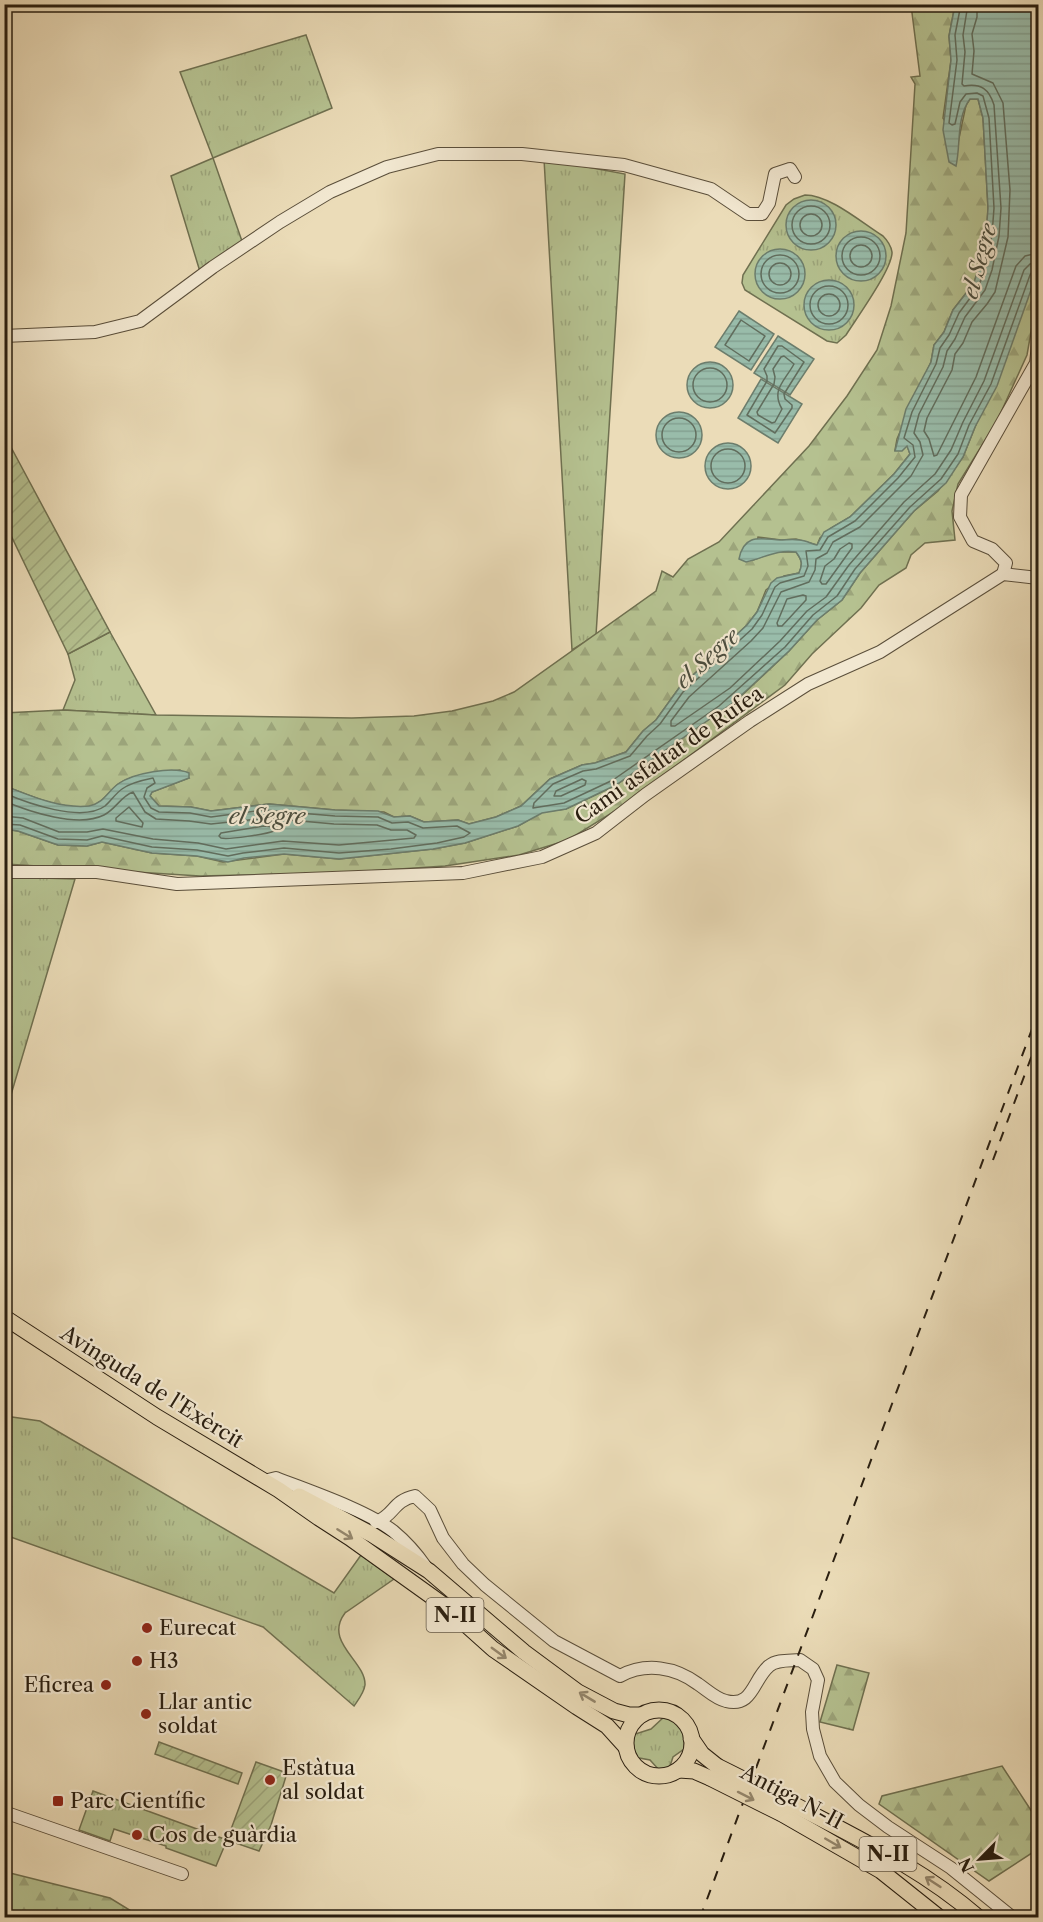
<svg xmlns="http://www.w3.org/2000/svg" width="1043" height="1922" viewBox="0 0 1043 1922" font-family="'Libre Caslon Text',serif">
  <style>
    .grass { fill: url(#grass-tufts); stroke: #6f7050; stroke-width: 1.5 }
    .forest { fill: url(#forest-firs); stroke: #6f7050; stroke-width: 1.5 }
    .garden { fill: url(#garden-furrows); stroke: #6f7050; stroke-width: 1.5 }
    .water { fill: url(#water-rules); stroke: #6c7d6c; stroke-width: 1.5 }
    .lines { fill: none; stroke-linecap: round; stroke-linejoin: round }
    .shore { stroke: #616d5d; stroke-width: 1.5 }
    .minor-casing { stroke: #5a4e3a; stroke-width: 14 }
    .major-casing { stroke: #291e10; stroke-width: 17 }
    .minor { stroke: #f2e8d1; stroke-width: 12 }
    .major { stroke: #ebdcb8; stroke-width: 15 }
    .rail { stroke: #291e10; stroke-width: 2; stroke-dasharray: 10 10; stroke-linecap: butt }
    .major-bridge-casing { stroke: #291e10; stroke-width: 17; stroke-linecap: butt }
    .major-bridge { stroke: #ebdcb8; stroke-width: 15 }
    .oneway { stroke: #94866c }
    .poi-dot { fill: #8f2418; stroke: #f2e8d1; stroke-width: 2 }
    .labels { text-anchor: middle; stroke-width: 4.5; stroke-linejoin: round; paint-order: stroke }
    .shield { fill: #f2e8d1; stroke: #655b4a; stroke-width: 1.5 }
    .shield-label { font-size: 20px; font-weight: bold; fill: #291e10 }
    .street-label { font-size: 21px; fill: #291e10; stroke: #f2e8d1 }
    .poi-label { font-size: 21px; fill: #291e10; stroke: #f2e8d1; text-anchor: start }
    .water-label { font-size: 22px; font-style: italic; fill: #4b4d3e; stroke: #f2e8d1 }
  </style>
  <defs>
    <pattern id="grass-tufts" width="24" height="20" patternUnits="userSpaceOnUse" patternTransform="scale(1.5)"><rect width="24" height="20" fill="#b5c190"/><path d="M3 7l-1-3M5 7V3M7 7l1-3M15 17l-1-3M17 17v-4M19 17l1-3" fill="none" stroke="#9ca57b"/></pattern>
    <pattern id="forest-firs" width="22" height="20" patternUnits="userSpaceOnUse" patternTransform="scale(1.5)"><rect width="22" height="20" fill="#b5c190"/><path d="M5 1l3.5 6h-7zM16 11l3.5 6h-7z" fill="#9ca57b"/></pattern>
    <pattern id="garden-furrows" width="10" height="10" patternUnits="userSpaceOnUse" patternTransform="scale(1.5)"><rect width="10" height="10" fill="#b5c190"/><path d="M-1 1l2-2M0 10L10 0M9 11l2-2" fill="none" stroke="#9ca57b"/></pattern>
    <pattern id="water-rules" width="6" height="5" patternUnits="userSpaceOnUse" patternTransform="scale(1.5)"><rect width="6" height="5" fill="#99bcaa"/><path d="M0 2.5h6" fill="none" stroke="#84a191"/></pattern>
  </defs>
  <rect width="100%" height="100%" fill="#ebdcb8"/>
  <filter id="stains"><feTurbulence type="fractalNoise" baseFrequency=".00333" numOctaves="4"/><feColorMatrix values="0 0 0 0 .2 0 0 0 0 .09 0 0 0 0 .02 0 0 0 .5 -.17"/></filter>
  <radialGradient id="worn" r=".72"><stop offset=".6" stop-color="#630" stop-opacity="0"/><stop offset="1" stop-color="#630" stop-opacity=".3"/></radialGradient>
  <!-- grass -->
  <g class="grass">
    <path d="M306,35L332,108L213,158L243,244L201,275L171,176L213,158L180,72Z"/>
    <path d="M544,159L625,174L596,635L572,650Z"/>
    <path d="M805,195C830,195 862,223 883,236C888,241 891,246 892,252C893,268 856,319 846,335L837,343L827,341L745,290L742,283L743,275L786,205L794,199Z"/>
    <path d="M110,632L156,715L63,710L75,680L68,654Z"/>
    <path d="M5,877L75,879L5,1115Z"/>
    <path d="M5,1416L40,1421L334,1593L361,1555L394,1579L345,1613C323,1642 366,1661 365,1685C364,1693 358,1700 354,1706L263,1627L5,1535Z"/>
    <path d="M665,1716C683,1721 685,1733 684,1749L673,1757L669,1769L660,1771L650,1760L634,1757C630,1749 629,1743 632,1735L651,1729Z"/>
    <path d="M93,1791L227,1840L216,1866L166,1848V1846L114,1829L110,1841L79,1830Z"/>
  </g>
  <!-- forest -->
  <g class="forest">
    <path d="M911,5H955L949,36L951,60L943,118L958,143L966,105L970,99H978L983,118L988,208L987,226L981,259L974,283L953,310L944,332L934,345L931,362L897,439L895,450L907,445L910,454L894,474L850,517L831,528L820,538L817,545L796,539L781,540L758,537L753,560L775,552H796C802,560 803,564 799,573L784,576L766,590L757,612L747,625L679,688L656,720L643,731L626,752L595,763L582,765L550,779L521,806L496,817L469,824L458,820L424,822L410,816L394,817L384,812L335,810L269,804L211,811L191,807L159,806L150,796L152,792L189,778L180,770C159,773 139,772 120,783C110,789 104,803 91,806C62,811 31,796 5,786L4,713L63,710L156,715L352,718L414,716L452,711L493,701L514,692L656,591L662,571L673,577L688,559L719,542L809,446L847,396L877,350L891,306L906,233L915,84L911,77L920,76Z"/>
    <path d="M1038,251V292L1027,355L997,421L958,484L952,511L955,540L925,543L911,555L906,568L879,585L861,608L812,654L785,685L615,811L568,840L519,855L445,866L338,873L200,876L5,864L4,829L18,831L58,845L87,846L102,842L152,853L197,856L223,862L284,854L339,859L433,849L465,843L518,826L542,812L566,809L616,785L739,698L789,651L817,620L842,600L860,573L886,543L914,511L938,491L963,457L967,447L1037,273Z"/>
    <path d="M837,1665L869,1673L853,1730L820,1722Z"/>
    <path d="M1002,1766L1038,1821V1849L989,1881L879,1804L882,1796Z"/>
    <path d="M6,1872L110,1898L141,1917H5L4,1873Z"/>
  </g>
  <!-- garden -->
  <g class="garden">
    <path d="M5,436L110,632L68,654L5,523Z"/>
    <path d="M159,1742L242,1773L238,1784L155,1754Z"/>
    <path d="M256,1762L287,1773L271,1825L259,1851L227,1840Z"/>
  </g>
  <!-- water -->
  <g class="water">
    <path d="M955,5H1030L1038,33L1037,273L997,386L975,427L963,457L946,483L914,511L860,573L842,600L817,620L789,651L734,702L616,785L566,809L542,813L518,826L465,843L433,849L339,859L284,854L244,858L228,862L197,856L152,853L102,842L87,846L58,845L18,831L5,829V786C31,796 60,809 89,806C103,804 108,791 118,784C133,773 173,766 189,773V778L152,792L150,796L159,806L191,807L211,811L269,804L335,810L378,811L394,817L410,816L424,822L458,820L469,824L496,817L521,806L550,779L582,765L595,763L626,752L643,731L656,720L679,688L747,625L757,612L771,583L777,578L799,573C803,564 802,560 796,552C777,549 764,558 746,562L739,559C744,533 761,539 780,540C786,540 793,539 799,540C806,540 811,544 817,545L824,532L850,517L894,474L910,454L907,446L902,451H895L906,409L931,362L934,345L944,332L953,310L974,283L981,259L986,234L988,208L983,118L978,99H970C956,118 961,144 956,166L949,162L943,130L951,60L949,36Z"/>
    <circle cx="811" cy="225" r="25"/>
    <circle cx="861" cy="256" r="25"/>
    <circle cx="780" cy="274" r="25"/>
    <circle cx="829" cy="305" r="25"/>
    <path d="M739,311L774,334L751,370L715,347Z"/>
    <path d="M778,336L814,359L790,395L754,373Z"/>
    <circle cx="710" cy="385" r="23"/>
    <path d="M761,379L802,404L778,443L738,418Z"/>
    <circle cx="679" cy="435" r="23"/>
    <circle cx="728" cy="466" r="23"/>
  </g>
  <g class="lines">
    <!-- shore -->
    <g class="shore">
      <path d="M961,4L955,35L957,60L949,123L952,125L955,124L960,102L966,94L977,93L983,96L989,118L994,208L992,235L987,260L979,286L959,313L949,335L940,348L936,364L912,412L904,438L913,445L915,457L898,478L855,521L828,537L820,550L806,551L808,566L804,576L780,583L775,587L762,615L752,629L683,692L660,724L647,736L630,756L596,769L583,771L553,784L534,803L533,808L564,803L613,780L719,706L785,647L813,615L837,596L855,569L910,507L941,479L958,454L969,425L991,384L1030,275L1033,271L1038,270"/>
      <path d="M968,4L963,35L965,52L962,84L964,86C981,83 989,89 994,105L1001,208L999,236L992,270L985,290L965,317L955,339L947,351L943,367L919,414L914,433L920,442L923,455L911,476L860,527L833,542L827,553L816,559L815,570L809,582L781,592L763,628L751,641L689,697L671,721V726H675L730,688L780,641L807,611L826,597L849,565L904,502L935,474L951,450L963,422L984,381L1024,270L1030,264L1038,262"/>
      <path d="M977,4V17L972,34L974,51L972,74L993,83L1003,103L1010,190L1008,237L995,292L987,304L972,322L963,343L955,354L952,370L927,418L924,431L929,439L934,456L937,455L976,377L1016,266L1025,256L1038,253"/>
      <circle cx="811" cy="225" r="19"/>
      <circle cx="811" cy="225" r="11"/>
      <circle cx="861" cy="256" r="19"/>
      <circle cx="861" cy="256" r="11"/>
      <circle cx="780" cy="274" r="19"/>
      <circle cx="780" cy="274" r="11"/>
      <circle cx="829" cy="305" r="19"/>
      <circle cx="829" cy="305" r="11"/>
      <path d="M741,320L765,336L749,361L725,345Z"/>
      <path d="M778,346H782L804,362L784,394L785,399L792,405V408L775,433L747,415L767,381V376L764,369Z"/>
      <path d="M784,356L794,364C784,382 771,390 782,409L775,422L772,423L758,415L757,412L774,384L775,377L773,369L781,357Z"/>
      <circle cx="710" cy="385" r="17"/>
      <circle cx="679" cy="435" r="17"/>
      <circle cx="728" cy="466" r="17"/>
      <path d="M849,543L852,544V548L826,584H822L820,581L825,566L834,559L840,549Z"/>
      <path d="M803,595L806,596V600L782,626H778L777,623L787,599Z"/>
      <path d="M582,779L586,781L585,785L561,796H554L556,791Z"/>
      <path d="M4,793C27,803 82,823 105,806C111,801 115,794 122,789C130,783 143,780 153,778L155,783L147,788L144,797L151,808L159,812L190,813L211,817L264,810L335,816L378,817L392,823L408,822L423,828L457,826L470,833L464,837L437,843L391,849L339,853L284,848L243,853L228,856L197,850L152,847L102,836L87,840L58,839L20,825L4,824"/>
      <path d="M4,801C30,812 78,828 104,815C116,809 121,796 133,792L145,812L156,819L189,821L211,824L268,818L334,824L377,825L391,830H407L416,835L414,838L339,845L283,841L226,849L198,843L153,839L103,829L87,832H59L23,818L4,816"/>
      <path d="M129,807L143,823L142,827L116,821V818Z"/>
      <path d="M264,826L273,827L274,831C267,834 228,840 221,838L219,836L221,833Z"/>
    </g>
    <defs>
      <g id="minor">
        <path d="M4,336L95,332L140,321L213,267L280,222L330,192L387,167L438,154H522L624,165L711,189L748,214H762L769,203L775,174L790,169L795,177"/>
        <path d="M1003,574L1006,563L992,549L973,541L960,517L961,495L1036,363L1038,345"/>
        <path d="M4,872H97L177,884L463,873L542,857L596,833L645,795L750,721L808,684L880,652L1003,574L1038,578"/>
        <path d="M264,1481L276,1478C309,1491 366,1510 393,1531C405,1541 416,1553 425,1566"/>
        <path d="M376,1522C395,1515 392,1501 415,1496L430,1510L443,1538L463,1564L485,1585L554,1641L620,1676C646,1662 675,1667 698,1684C707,1690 716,1699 726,1701C753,1708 753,1679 769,1666C777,1659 790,1661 800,1660L813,1669L818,1680L812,1712L813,1729L820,1756L835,1782L859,1805L888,1827L951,1868L1013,1918"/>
        <path d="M4,1812L182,1874"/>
      </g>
      <g id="major">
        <path d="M4,1317L157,1417L279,1490L319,1518L350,1538L445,1606L493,1649L577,1707L607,1726L626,1747"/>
        <path d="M299,1496L371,1534L429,1571L524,1652L578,1692L614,1711L629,1715H641"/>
        <circle cx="659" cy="1743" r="33"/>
        <path d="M691,1738L702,1754L717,1766"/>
        <path d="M679,1770L694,1771L710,1778"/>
        <path d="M789,1802C855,1837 922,1868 979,1918"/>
        <path d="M782,1814L881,1871L940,1918"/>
      </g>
    </defs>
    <!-- minor casing -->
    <use href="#minor" class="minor-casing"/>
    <!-- major casing -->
    <use href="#major" class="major-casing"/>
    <!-- minor -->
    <use href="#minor" class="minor"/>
    <!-- major -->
    <use href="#major" class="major"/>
    <!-- rail -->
    <g class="rail">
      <path d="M993,1160L1038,1039"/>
      <path d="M700,1918L1038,1013"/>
    </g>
    <defs>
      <g id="major-bridge">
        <path d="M717,1766L789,1802"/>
        <path d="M710,1778L782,1814"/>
      </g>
    </defs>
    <!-- major-bridge casing -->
    <use href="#major-bridge" class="major-bridge-casing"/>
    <!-- major-bridge -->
    <use href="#major-bridge" class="major-bridge"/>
  </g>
  <!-- one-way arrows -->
  <defs><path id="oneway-shaft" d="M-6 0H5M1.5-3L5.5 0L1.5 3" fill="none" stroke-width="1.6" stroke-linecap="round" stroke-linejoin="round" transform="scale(1.5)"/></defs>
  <g class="oneway">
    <use href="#oneway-shaft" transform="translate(345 1534) rotate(32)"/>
    <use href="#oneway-shaft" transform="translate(499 1653) rotate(36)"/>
    <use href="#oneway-shaft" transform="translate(587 1697) rotate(-149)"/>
    <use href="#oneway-shaft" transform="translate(746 1796) rotate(27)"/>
    <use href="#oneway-shaft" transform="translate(833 1843) rotate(30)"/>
    <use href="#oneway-shaft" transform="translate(933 1882) rotate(-147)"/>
  </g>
  <!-- markers -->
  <g class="poi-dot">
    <circle cx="147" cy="1628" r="6"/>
    <circle cx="137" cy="1661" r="6"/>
    <circle cx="106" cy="1685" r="6"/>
    <circle cx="146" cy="1714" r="6"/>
    <circle cx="270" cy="1780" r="6"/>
    <rect x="52" y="1795" width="12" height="12" rx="3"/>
    <circle cx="137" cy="1835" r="6"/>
  </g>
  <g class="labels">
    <!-- shield labels -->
    <g class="shield">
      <rect x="426.5" y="1598" width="57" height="34" rx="4.5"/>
      <rect x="859.5" y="1837" width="57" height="34" rx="4.5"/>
    </g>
    <g class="shield-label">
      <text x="455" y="1622">N-II</text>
      <text x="888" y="1861">N-II</text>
    </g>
    <!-- street labels -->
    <g class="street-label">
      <text transform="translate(669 755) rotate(-35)" y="7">Camí asfaltat de Rufea</text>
      <text transform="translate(152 1387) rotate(32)" y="7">Avinguda de l'Exèrcit</text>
      <text transform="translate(792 1797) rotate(28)" y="7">Antiga N-II</text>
    </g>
    <!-- poi labels -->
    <g class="poi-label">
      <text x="159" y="1635">Eurecat</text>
      <text x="149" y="1668">H3</text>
      <text x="94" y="1692" text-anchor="end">Eficrea</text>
      <text x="158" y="1709">Llar antic<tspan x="158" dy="24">soldat</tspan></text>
      <text x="282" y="1775">Estàtua<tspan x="282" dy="24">al soldat</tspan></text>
      <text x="70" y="1808">Parc Científic</text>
      <text x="149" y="1842">Cos de guàrdia</text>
    </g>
    <!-- water labels -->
    <g class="water-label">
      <text transform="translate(979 261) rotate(-75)" y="8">el Segre</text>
      <text transform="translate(707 658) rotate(-42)" y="8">el Segre</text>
      <text x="267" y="824">el Segre</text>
    </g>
  </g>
  <!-- margin -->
  <rect width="1043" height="1922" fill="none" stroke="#ebdcb8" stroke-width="24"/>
  <rect x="6" y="6" width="1031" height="1910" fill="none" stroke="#291e10" stroke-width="3"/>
  <rect x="12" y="12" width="1019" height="1898" fill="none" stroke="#291e10" stroke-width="1.5"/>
  <!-- north arrow -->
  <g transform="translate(980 1859) rotate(245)" stroke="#f2e8d1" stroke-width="4.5" paint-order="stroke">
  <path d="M0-4.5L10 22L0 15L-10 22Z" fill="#291e10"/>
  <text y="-9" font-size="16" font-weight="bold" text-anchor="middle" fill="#291e10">N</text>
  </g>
  <rect width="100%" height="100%" filter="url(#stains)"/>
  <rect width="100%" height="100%" fill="url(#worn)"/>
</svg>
